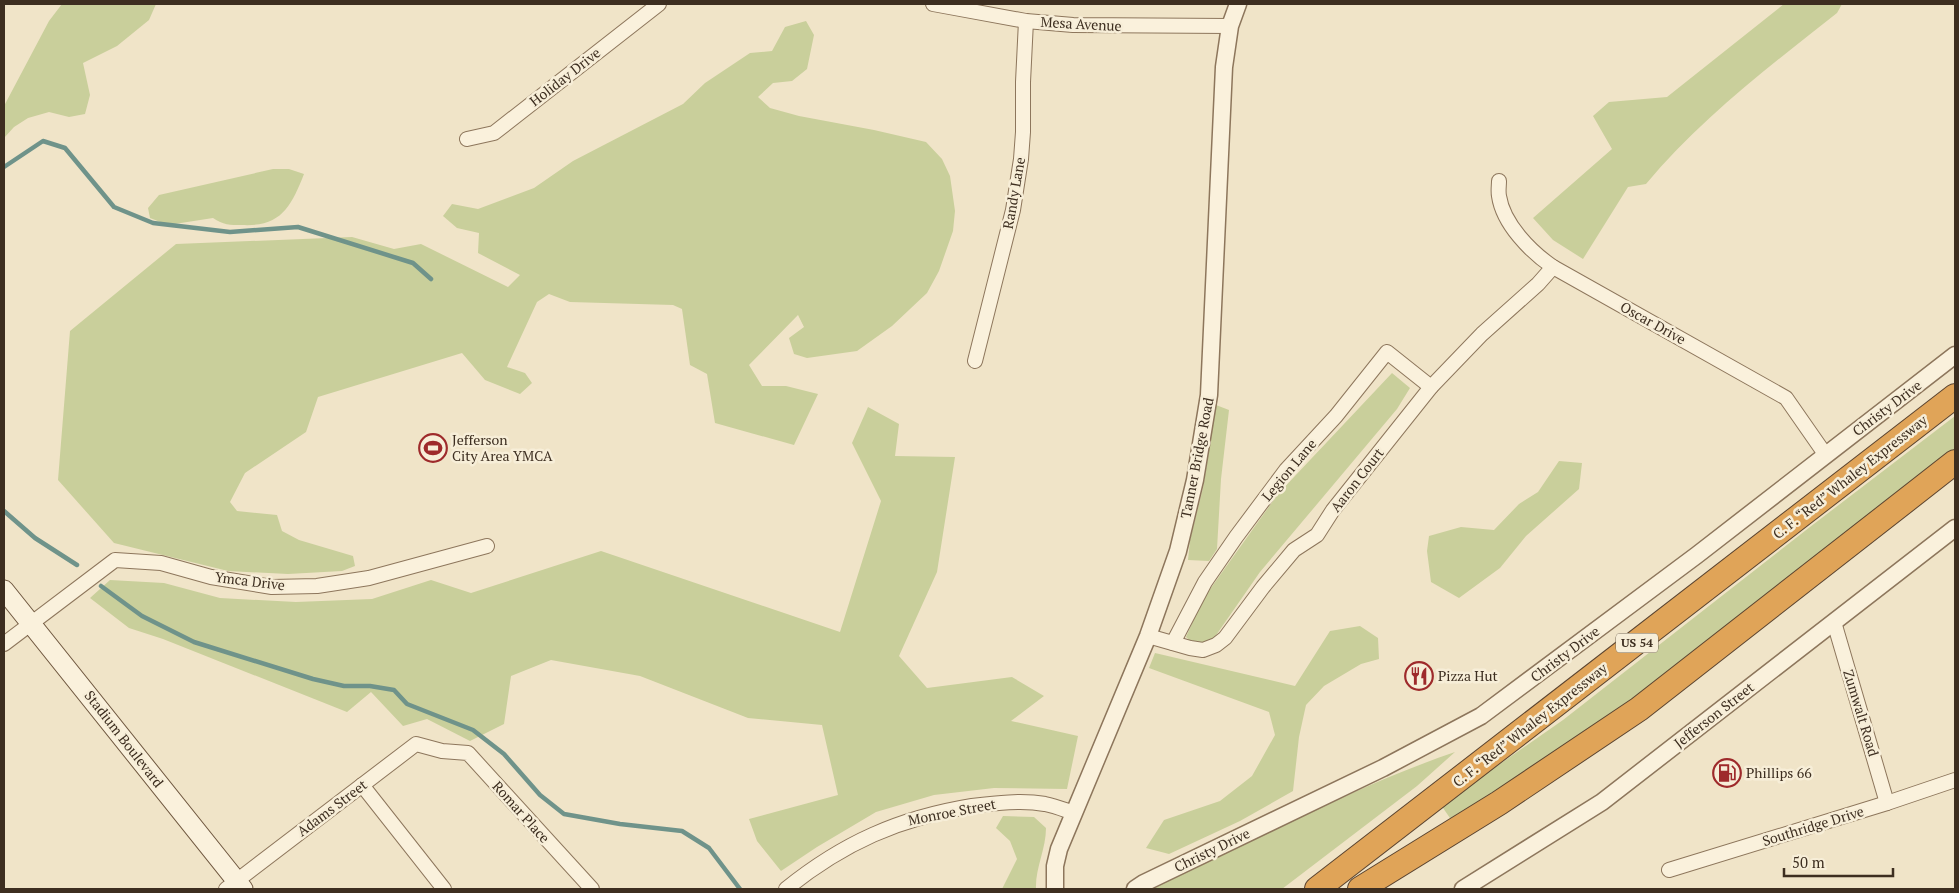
<svg xmlns="http://www.w3.org/2000/svg" width="1959" height="893" viewBox="0 0 1959 893" font-family="'PT Serif',serif">
  <style>
    .green { fill: #c9cf9b }
    .lines { fill: none; stroke-linecap: round; stroke-linejoin: round }
    .stream { stroke: #6f938a; stroke-width: 4.5 }
    .minor-casing { stroke: #8d765c; stroke-width: 16 }
    .tertiary-casing { stroke: #8d765c; stroke-width: 19 }
    .secondary-casing { stroke: #6f573f; stroke-width: 21 }
    .motorway-casing { stroke: #5b4430; stroke-width: 26 }
    .minor { stroke: #faf1dc; stroke-width: 14 }
    .tertiary { stroke: #faf1dc; stroke-width: 16 }
    .secondary { stroke: #faf1dc; stroke-width: 19 }
    .motorway { stroke: #e0a458; stroke-width: 24 }
    .labels { text-anchor: middle; stroke-width: 5; stroke-linejoin: round; paint-order: stroke }
    .shield { fill: #f7eed8; stroke: #756857; stroke-width: 1 }
    .shield-label { font-size: 12px; font-weight: bold; fill: #3d2e20 }
    .street-label { font-size: 14px; fill: #3d2e20; stroke: #f7eed8 }
    .poi-label { font-size: 14px; fill: #3d2e20; stroke: #f7eed8; text-anchor: start }
  </style>
  <rect width="100%" height="100%" fill="#f0e4c8"/>
  <!-- green -->
  <g class="green">
    <path d="M62,4H156L149,20L117,46L83,63L90,95L85,114L69,117L49,112L28,118L14,127L4,138V106L49,21Z"/>
    <path d="M1784,4H1842L1837,13C1770,66 1701,118 1646,184L1628,187L1583,259L1553,240L1533,218L1612,149L1593,116L1609,102L1667,97Z"/>
    <path d="M806,21L814,35L807,69L792,81L773,83L758,97L770,108L799,116L874,130L926,142L942,159L950,176L955,211L953,231L939,271L927,293L892,326L857,351L807,358L794,354L789,338L804,327L798,315L749,365L762,386H786L818,394L794,445L715,423L707,374L690,365L682,309L673,305L570,302L549,294L537,302L507,367L525,373L532,383L520,394L485,380L462,353L318,397L306,432L245,473L230,502L237,511L277,515L282,531L299,540L353,556L355,566L342,571L288,574L228,571L114,543L58,480L70,331L176,244L352,237L394,249L421,244L508,287L520,275L478,253L479,233L457,228L443,216L452,204L478,209L534,188L573,161L683,104L705,83L750,53L772,51L785,27Z"/>
    <path d="M273,169H289L304,174C291,207 281,227 242,225C230,225 223,225 213,218L168,225L150,218L148,208L159,195Z"/>
    <path d="M1392,373L1410,388L1397,409L1260,572L1212,641L1197,647L1186,637L1203,599L1278,494Z"/>
    <path d="M1216,405L1229,410L1221,479L1217,549L1209,561L1188,560L1190,540L1203,488Z"/>
    <path d="M868,407L899,424L895,456L955,457L937,572L899,656L927,688L1012,677L1044,696L1011,721L1078,736L1067,789L994,788L934,795L876,812L817,847L781,871L757,841L749,819L838,795L822,725L748,718L640,676L551,660L511,676L504,724L470,741L427,719L403,726L371,692L347,712L163,639L129,628L90,598L110,580L164,583L220,598L296,602L372,599L431,580L471,593L601,551L840,632L881,501L852,443Z"/>
    <path d="M1955,416V453L1618,712L1452,821L1441,805L1563,720L1810,527Z"/>
    <path d="M1559,461L1582,463L1579,489L1526,536L1500,568L1459,598L1431,582L1427,551L1429,536L1461,527L1494,530L1519,504L1538,492Z"/>
    <path d="M1360,626L1378,638L1379,659L1361,664L1324,686L1306,705L1299,737L1293,791L1240,821L1169,854L1146,848L1164,820L1220,801L1252,776L1275,735L1269,712L1149,668L1155,653L1295,686L1330,631Z"/>
    <path d="M1455,752L1417,786L1282,889H1153L1168,881C1263,836 1356,786 1455,752Z"/>
    <path d="M1003,816L1034,817L1046,828C1046,849 1035,869 1036,889H1002L1017,859L1010,841L996,828Z"/>
  </g>
  <g class="lines">
    <!-- stream -->
    <g class="stream">
      <path d="M4,167L43,141L65,148L114,207L153,223L230,232L298,227L413,263L431,279"/>
      <path d="M4,511L35,538L77,565"/>
      <path d="M101,586L142,616L194,642L313,679L344,686H370L394,690L407,704L473,730L504,754L540,795L564,814L620,824L682,831L709,848L740,889"/>
    </g>
    <defs>
      <g id="minor">
        <path d="M933,4L1026,21L1073,25L1230,26"/>
        <path d="M467,139L494,133L659,4"/>
        <path d="M1499,181C1499,186 1498,191 1499,196C1503,224 1531,252 1553,267L1786,398L1825,454"/>
        <path d="M975,361L1013,210L1021,159L1023,132V82L1026,21"/>
        <path d="M1834,622L1887,803"/>
        <path d="M1148,636L1190,648L1203,650L1216,645L1225,638L1263,587L1294,550L1317,535L1333,510L1431,387L1482,334L1538,284L1553,267"/>
        <path d="M1173,643L1205,582L1236,537L1286,470L1336,416L1387,352L1431,387"/>
        <path d="M4,644L115,560L161,563L211,577L272,587L317,586L369,578L487,546"/>
        <path d="M362,785L444,889"/>
        <path d="M1669,870L1887,803L1955,780"/>
        <path d="M226,889L416,744L442,751L468,753L592,889"/>
        <path d="M786,889C843,843 899,818 972,806C996,803 1022,800 1045,804C1055,806 1065,810 1074,813"/>
      </g>
      <g id="tertiary">
        <path d="M1055,889V866L1059,849L1148,636L1178,551L1195,480L1209,395L1224,67L1230,26L1238,4"/>
        <path d="M1135,889L1144,883L1383,768L1481,716L1697,555L1955,355"/>
        <path d="M1463,889L1602,802L1955,528"/>
      </g>
      <path id="secondary" d="M4,590L243,889"/>
      <g id="motorway">
        <path d="M1317,889L1955,396"/>
        <path d="M1360,889L1499,803L1639,709L1955,462"/>
      </g>
    </defs>
    <!-- minor casing -->
    <use href="#minor" class="minor-casing"/>
    <!-- tertiary casing -->
    <use href="#tertiary" class="tertiary-casing"/>
    <!-- secondary casing -->
    <use href="#secondary" class="secondary-casing"/>
    <!-- motorway casing -->
    <use href="#motorway" class="motorway-casing"/>
    <!-- minor -->
    <use href="#minor" class="minor"/>
    <!-- tertiary -->
    <use href="#tertiary" class="tertiary"/>
    <!-- secondary -->
    <use href="#secondary" class="secondary"/>
    <!-- motorway -->
    <use href="#motorway" class="motorway"/>
  </g>
  <!-- icons -->
  <defs>
    <symbol id="stadium-ring" viewBox="-11 -11 22 22"><circle r="9.5" fill="#f7eed8" stroke="#9e2a2b" stroke-width="1.5"/><path d="M0-5a6.5 5 0 1 0 0 10a6.5 5 0 1 0 0-10ZM-3.5-1.8h7v3.6h-7Z" fill="#9e2a2b"/></symbol>
    <symbol id="restaurant-ring" viewBox="-11 -11 22 22"><circle r="9.5" fill="#f7eed8" stroke="#9e2a2b" stroke-width="1.5"/><path d="M-5-6h1v4h1v-4h1v4h1v-4h1v5L-1.5 .5V6h-2V.5L-5-1ZM5-6V6H3V1.5H1.5Q1.5-4 5-6Z" fill="#9e2a2b"/></symbol>
    <symbol id="fuel-ring" viewBox="-11 -11 22 22"><circle r="9.5" fill="#f7eed8" stroke="#9e2a2b" stroke-width="1.5"/><path d="M-5.5-6h7V0h2V4h1.3V-2.5L3-4.5l.8-.8L6-3V5H2.5V1h-1V6h-7ZM-4.2-4.7v3.2H.2V-4.7Z" fill="#9e2a2b"/></symbol>
  </defs>
  <g fill-rule="evenodd">
    <use href="#stadium-ring" x="417" y="432" width="32" height="32"/>
    <use href="#restaurant-ring" x="1403" y="660" width="32" height="32"/>
    <use href="#fuel-ring" x="1711" y="757" width="32" height="32"/>
  </g>
  <g class="labels">
    <!-- shield labels -->
    <rect class="shield" x="1616" y="633.5" width="42" height="19" rx="4"/>
    <g class="shield-label">
      <text x="1637" y="647">US 54</text>
    </g>
    <!-- street labels -->
    <g class="street-label">
      <text transform="translate(1081 24) rotate(3)" y="5">Mesa Avenue</text>
      <text transform="translate(565 77) rotate(-38)" y="5">Holiday Drive</text>
      <text transform="translate(1014 193) rotate(-80)" y="5">Randy Lane</text>
      <text transform="translate(1653 323) rotate(29)" y="5">Oscar Drive</text>
      <text transform="translate(1887 408) rotate(-37)" y="5">Christy Drive</text>
      <text transform="translate(1197 458) rotate(-79)" y="5">Tanner Bridge Road</text>
      <text transform="translate(1289 470) rotate(-50)" y="5">Legion Lane</text>
      <text transform="translate(1850 477) rotate(-38)" y="5">C. F. “Red” Whaley Expressway</text>
      <text transform="translate(1357 480) rotate(-52)" y="5">Aaron Court</text>
      <text transform="translate(250 581) rotate(7)" y="5">Ymca Drive</text>
      <text transform="translate(1565 654) rotate(-37)" y="5">Christy Drive</text>
      <text transform="translate(1861 713) rotate(73)" y="5">Zumwalt Road</text>
      <text transform="translate(1714 715) rotate(-38)" y="5">Jefferson Street</text>
      <text transform="translate(1530 725) rotate(-38)" y="5">C. F. “Red” Whaley Expressway</text>
      <text transform="translate(124 739) rotate(52)" y="5">Stadium Boulevard</text>
      <text transform="translate(332 808) rotate(-37)" y="5">Adams Street</text>
      <text transform="translate(521 812) rotate(48)" y="5">Romar Place</text>
      <text transform="translate(952 812) rotate(-11)" y="5">Monroe Street</text>
      <text transform="translate(1813 826) rotate(-17)" y="5">Southridge Drive</text>
      <text transform="translate(1212 850) rotate(-26)" y="5">Christy Drive</text>
    </g>
    <!-- poi labels -->
    <g class="poi-label">
      <text x="452" y="445">Jefferson<tspan x="452" dy="16">City Area YMCA</tspan></text>
      <text x="1438" y="681">Pizza Hut</text>
      <text x="1746" y="778">Phillips 66</text>
    </g>
  </g>
  <!-- border -->
  <rect width="1959" height="893" fill="none" stroke="#3d2e20" stroke-width="10"/>
  <!-- scale -->
  <path d="M1784 868v8h109v-8" fill="none" stroke="#3d2e20" stroke-width="2.5"/>
  <text x="1792" y="868" font-size="15" fill="#3d2e20" stroke="#f7eed8" stroke-width="4" paint-order="stroke">50 m</text>
</svg>
